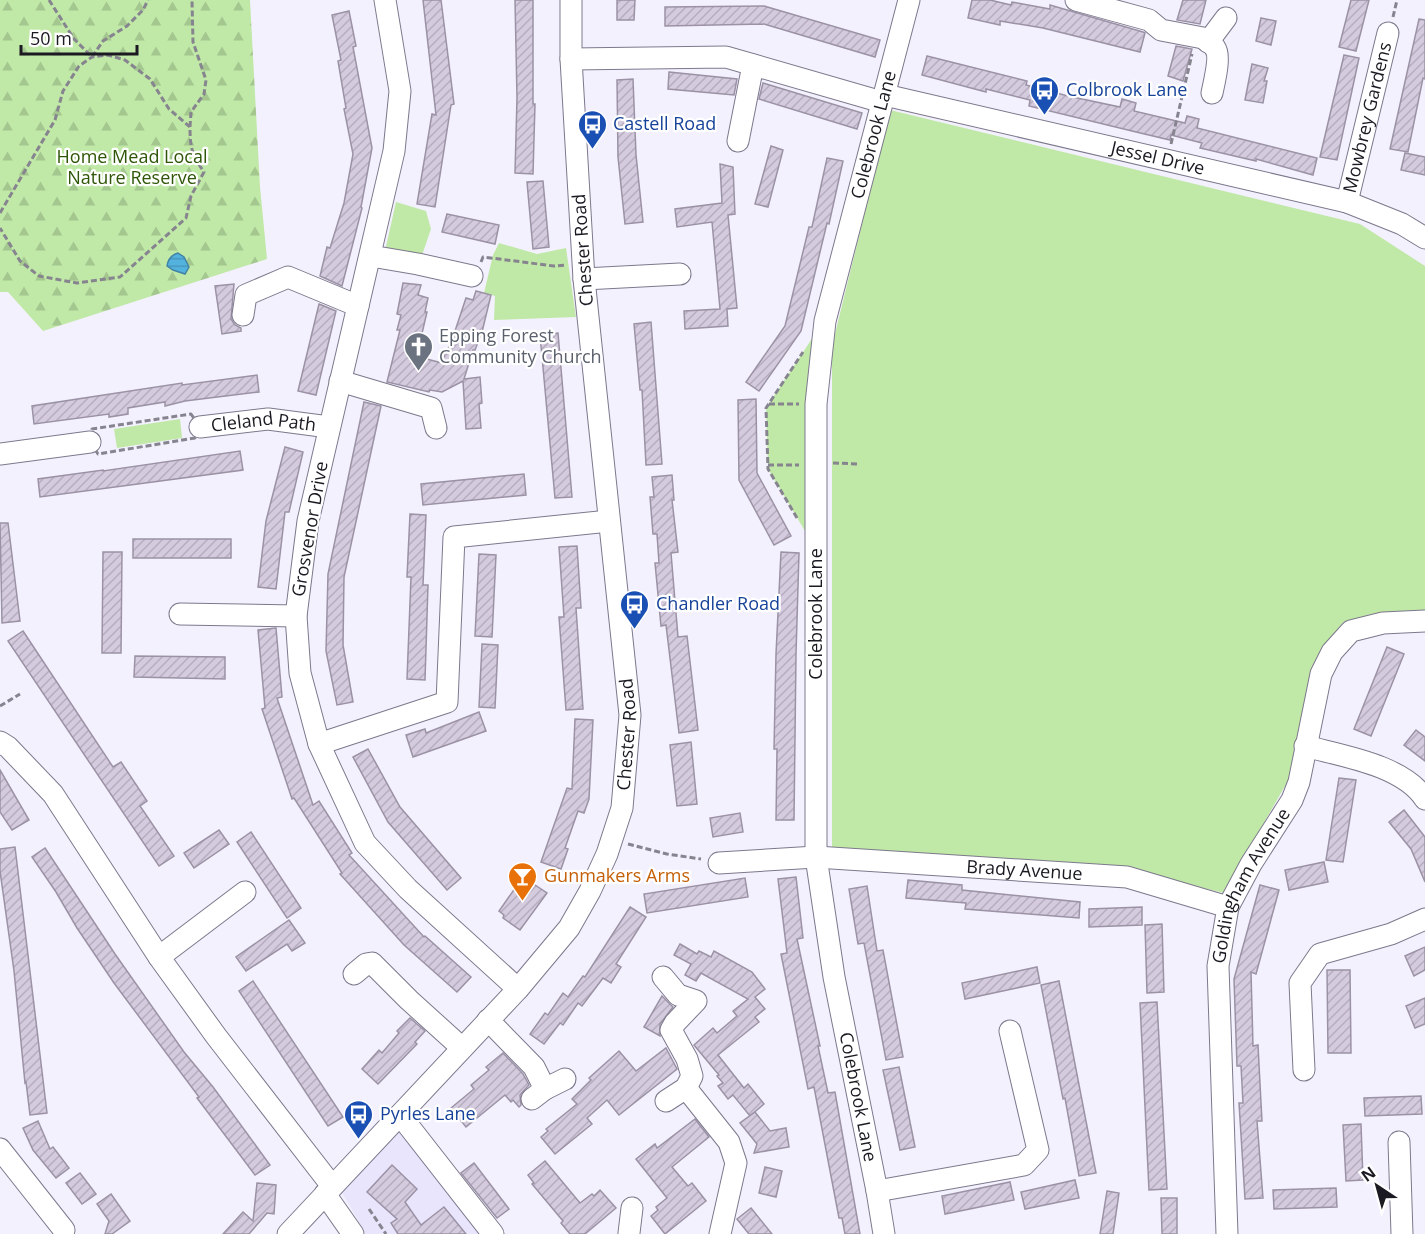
<svg xmlns="http://www.w3.org/2000/svg" width="1425" height="1234" viewBox="0 0 1425 1234" font-family="'Open Sans',sans-serif">
  <style>
    .built { fill: #e9e5fc }
    .green { fill: #c0e8a7 }
    .forest { fill: url(#forest-firs) }
    .water { fill: url(#water-rules); stroke: #4284a5; stroke-width: 1.5 }
    .building { fill: url(#building-hatch); stroke: #9b92a5; stroke-width: 1.5 }
    .lines { fill: none; stroke-linecap: round; stroke-linejoin: round }
    .minor-casing { stroke: #7d788c; stroke-width: 23 }
    .path { stroke: #86848e; stroke-width: 3; stroke-dasharray: 6 3; stroke-linecap: butt }
    .minor { stroke: #fff; stroke-width: 21 }
    .labels { text-anchor: middle; stroke-width: 4.5; stroke-linejoin: round; paint-order: stroke }
    .transit-label { font-size: 18px; fill: #164399; stroke: #fff; text-anchor: start }
    .street-label { font-size: 18px; fill: #1b1921; stroke: #fff }
    .park-label { font-size: 18px; fill: #2e5606; stroke: #fff }
    .worship-label { font-size: 18px; fill: #5b616d; stroke: #fff; text-anchor: start }
    .food-label { font-size: 18px; fill: #c56008; stroke: #fff; text-anchor: start }
  </style>
  <defs>
    <pattern id="forest-firs" width="22" height="20" patternUnits="userSpaceOnUse" patternTransform="scale(1.5)"><rect width="22" height="20" fill="#c0e8a7"/><path d="M5 1l3.5 6h-7zM16 11l3.5 6h-7z" fill="#a4c68f"/></pattern>
    <pattern id="water-rules" width="6" height="5" patternUnits="userSpaceOnUse" patternTransform="scale(1.5)"><rect width="6" height="5" fill="#53b2de"/><path d="M0 2.5h6" fill="none" stroke="#4898be"/></pattern>
    <pattern id="building-hatch" width="6" height="6" patternUnits="userSpaceOnUse" patternTransform="scale(1.5)"><rect width="6" height="6" fill="#d5cbdf"/><path d="M-1 1l2-2M0 6l6-6M5 7l2-2" fill="none" stroke="#b6aebf"/></pattern>
  </defs>
  <rect width="100%" height="100%" fill="#f4f1fe"/>
  <!-- built -->
  <path class="built" d="M400,1115L493,1234H366L340,1189Z"/>
  <!-- green -->
  <g class="green">
    <path d="M890,110L1360,224L1425,266V611L1371,614L1348,623L1289,779L1224,893L1123,869L832,848V346Z"/>
    <path d="M396,202L426,211L431,229L421,258L385,251Z"/>
    <path d="M499,243L537,254L566,248L576,317L494,320L495,296L484,293L493,255Z"/>
    <path d="M819,328L811,541L768,469L766,408Z"/>
    <path d="M180,419L182,438L117,448L114,429Z"/>
  </g>
  <!-- forest -->
  <path class="forest" d="M0,0H250L260,187L267,259L43,331L8,292H0Z"/>
  <!-- water -->
  <path class="water" d="M178,253L184,257L189,267L185,274L173,270L167,266C168,259 171,255 178,253Z"/>
  <!-- building -->
  <g class="building">
    <path d="M423,0H441L454,104L451,105L435,207L417,204L432,114L436,115Z"/>
    <path d="M515,0H533V104H535L533,174L515,173L517,98Z"/>
    <path d="M617,0H635L634,20H617Z"/>
    <path d="M972,0H990L1011,5L1012,2L1050,9V5L1143,32L1145,33L1140,52L1043,28L1000,21V25L968,18Z"/>
    <path d="M1183,0H1206L1200,24L1177,20Z"/>
    <path d="M1351,0H1369L1356,51L1339,47Z"/>
    <path d="M764,6L880,40L875,57L764,24L665,26V7Z"/>
    <path d="M349,11L356,46L353,47L372,148L361,207L362,208L342,286L320,276L327,247L330,248L344,203L353,154L344,109L346,108L338,61L341,60L332,15Z"/>
    <path d="M1261,18L1276,21L1271,45L1256,41Z"/>
    <path d="M1419,19L1425,20V79L1423,78L1408,152L1390,149Z"/>
    <path d="M1176,46L1192,49L1183,81L1168,76Z"/>
    <path d="M1344,55L1359,58L1337,160L1320,157Z"/>
    <path d="M927,56L1027,81L1026,85L1068,96L1120,107L1122,99L1136,103L1134,111L1185,123L1187,116L1199,119L1197,128L1317,158L1313,175L1256,159V161L1200,148L1202,143L1171,135L1170,140L1132,131L1029,106L1030,100L986,89V92L922,75Z"/>
    <path d="M1252,64L1268,68L1264,81H1267L1263,103L1245,100Z"/>
    <path d="M669,72L737,79L734,95L668,89Z"/>
    <path d="M633,79L636,155L643,222L625,224L618,157L617,80Z"/>
    <path d="M763,83L862,113L857,129L759,99Z"/>
    <path d="M771,146L783,150L768,207L755,204Z"/>
    <path d="M1405,153L1425,157V175L1401,170Z"/>
    <path d="M827,158L843,161L829,224L827,223L801,331L759,391L746,382L785,326L809,227H812Z"/>
    <path d="M720,164L733,167L735,214L728,215L737,308L727,309L728,326L685,329L684,311L720,309L712,222L677,227L675,209L722,203Z"/>
    <path d="M543,181L549,247L533,249L527,182Z"/>
    <path d="M447,214L499,225L495,244L442,232Z"/>
    <path d="M403,283L421,285L418,295L428,298L425,312H427L420,342L423,344L419,357L442,363L446,349H448L454,334L466,298L473,300L476,291L491,295L482,332L475,350H473L464,379L480,377L482,403L479,404L481,428L466,429L463,381L442,392L430,390L429,392L387,382L400,330H397L401,315L397,314Z"/>
    <path d="M234,284L231,319L235,325L241,328V331L222,334L215,286Z"/>
    <path d="M319,304L336,311L316,395L298,391Z"/>
    <path d="M651,322L662,464L646,465L642,390H640L634,324Z"/>
    <path d="M558,333L572,497L555,498L540,335Z"/>
    <path d="M257,375L259,392L185,401L165,406V402L128,408V414L109,417V414L34,424L32,406L182,383V385Z"/>
    <path d="M756,399L757,473L791,536L774,545L739,480L738,400Z"/>
    <path d="M364,402L381,406L344,577L343,645L353,702L337,705L326,651L328,574Z"/>
    <path d="M285,447L303,452L289,512H285L276,589L258,587L266,521Z"/>
    <path d="M240,451L243,470L40,497L38,479L103,470V471Z"/>
    <path d="M524,474L526,495L423,505L421,484Z"/>
    <path d="M672,475L674,500H672L678,552L671,553L678,637L687,636L698,730L679,733L666,625L661,626L655,563H659L657,534H653L650,497H654L652,477Z"/>
    <path d="M410,514L426,515L423,585H428L425,680L407,679L411,577H407Z"/>
    <path d="M0,523H8L20,621L2,623Z"/>
    <rect x="133" y="539" width="98" height="19"/>
    <path d="M577,546L581,608H576L583,709L566,710L559,617H564L559,547Z"/>
    <path d="M103,552H122L121,653H102Z"/>
    <path d="M781,552L799,553L796,654L794,820H776L777,749H774L776,654Z"/>
    <path d="M479,554L496,555L492,637L475,636Z"/>
    <path d="M276,628L282,697L277,698L313,805L319,801L352,853L349,855L424,937L425,936L471,977L457,992L404,945L340,874L342,873L294,798L292,799L262,709L265,708L258,630Z"/>
    <path d="M23,631L113,767L121,762L147,801L140,806L174,856L159,866L8,641Z"/>
    <path d="M482,644L498,645L495,708L479,707Z"/>
    <path d="M1387,647L1404,654L1371,736L1354,729Z"/>
    <path d="M135,656L225,657V679L134,677Z"/>
    <path d="M479,712L486,731L413,757L406,735L425,729L426,733Z"/>
    <path d="M575,719L593,720L589,799L584,813L578,811L565,848L568,849L561,869L541,862L567,788L572,789Z"/>
    <path d="M1416,730L1425,737V761L1404,745Z"/>
    <path d="M691,742L697,804L677,806L670,745Z"/>
    <path d="M368,749L400,807L461,878L447,890L388,822L353,757Z"/>
    <path d="M0,770L29,820L12,830L0,812Z"/>
    <path d="M1339,778L1356,780L1343,862L1326,860Z"/>
    <path d="M1404,810L1425,837V882L1411,849L1389,822Z"/>
    <path d="M740,813L743,832L713,837L710,818Z"/>
    <path d="M219,830L229,844L194,868L184,853Z"/>
    <path d="M251,832L301,908L287,918L237,842Z"/>
    <path d="M15,847L47,1113L30,1115L26,1082L25,1083L14,971L0,871V849Z"/>
    <path d="M45,848L115,954L184,1052L213,1087L270,1165L255,1175L197,1098L199,1097L114,983L77,928L56,892L32,857Z"/>
    <path d="M1324,862L1328,882L1289,890L1285,870Z"/>
    <path d="M523,877L547,893L520,930L503,918L504,915L499,911Z"/>
    <path d="M796,877L803,938L797,939L820,1046H818L828,1093L835,1092L860,1234H845L842,1218H839L814,1087L808,1089L781,954L787,953L778,879Z"/>
    <path d="M745,878L748,897L647,913L644,894Z"/>
    <path d="M908,880L962,885V890L1080,902L1079,918L965,909L966,903L906,898Z"/>
    <path d="M1260,885L1279,890L1256,974L1251,972L1253,1046L1258,1045L1261,1103L1262,1121H1257L1263,1198L1245,1199L1239,1103H1243L1241,1066H1237L1234,979Z"/>
    <path d="M867,886L877,951L883,950L903,1057L886,1060L864,943L858,944L849,889Z"/>
    <path d="M630,907L646,917L616,964L621,967L611,983L603,978L582,1006L578,1003L563,1025L560,1023L544,1044L530,1034L545,1013L548,1015L563,993L568,997L583,976L585,977Z"/>
    <path d="M1142,907V925L1089,927V909Z"/>
    <path d="M289,920L305,943L292,951L287,944L246,971L236,957Z"/>
    <path d="M1162,924L1164,992L1147,993L1145,925Z"/>
    <path d="M680,944L697,954L699,951L711,957L714,951L752,972L765,989L755,997L765,1009L755,1017L759,1022L718,1055L744,1088L748,1084L764,1104L750,1116L733,1095L728,1099L718,1086L723,1083L717,1076L719,1075L694,1045L713,1028L717,1033L737,1016L733,1011L748,999L701,973L696,981L685,975L691,964L674,955Z"/>
    <path d="M1425,947V970L1414,976L1405,956Z"/>
    <path d="M1037,967L1040,983L965,999L962,983Z"/>
    <path d="M1327,970H1350L1351,1053H1328Z"/>
    <path d="M253,981L343,1117L328,1126L239,991Z"/>
    <path d="M1059,981L1096,1173L1079,1176L1065,1098L1063,1099L1041,985Z"/>
    <path d="M662,996L673,1007L660,1024V1036L644,1027Z"/>
    <path d="M1425,998V1024L1415,1028L1406,1006Z"/>
    <path d="M1157,1002L1167,1189L1149,1190L1140,1003Z"/>
    <path d="M410,1018L425,1031L415,1042L417,1044L378,1084L362,1069L379,1050L382,1053L399,1033L397,1031Z"/>
    <path d="M666,1048L677,1069L619,1115L607,1100L587,1118L592,1124L555,1154L541,1137L548,1131L546,1129L577,1104L572,1099L591,1080L589,1078L619,1051L636,1071Z"/>
    <path d="M503,1053L523,1074L529,1085L520,1095L521,1105L519,1107L513,1100L511,1102L505,1095L466,1127L451,1108L474,1089L471,1085L489,1070L486,1067Z"/>
    <path d="M899,1067L915,1147L900,1150L883,1070Z"/>
    <path d="M1421,1096L1422,1114L1365,1116L1364,1098Z"/>
    <path d="M755,1112L770,1131L786,1128L789,1147L754,1153L757,1144L740,1123Z"/>
    <path d="M695,1119L709,1137L672,1167L688,1186L692,1183L706,1201L665,1234L651,1216L658,1210L656,1207L667,1198L636,1159L655,1144L657,1148Z"/>
    <path d="M38,1121L50,1149L53,1147L69,1168L56,1178L33,1150L23,1128Z"/>
    <path d="M1361,1124L1363,1180L1346,1181L1343,1125Z"/>
    <path d="M545,1161L580,1203L592,1194L594,1196L600,1190L616,1208L585,1234H570L561,1223L563,1221L532,1184L534,1183L528,1175Z"/>
    <path d="M474,1163L509,1209L497,1218L461,1173Z"/>
    <path d="M392,1165L417,1189L405,1202L421,1225L444,1207L466,1234H398L391,1223L397,1219L367,1192Z"/>
    <path d="M765,1167L782,1171L776,1197L759,1193Z"/>
    <path d="M80,1173L96,1194L82,1204L66,1183Z"/>
    <path d="M1075,1180L1079,1198L1025,1209L1021,1192Z"/>
    <path d="M1010,1182L1014,1200L945,1214L942,1196Z"/>
    <path d="M257,1183L276,1185L274,1214L267,1213L249,1234H223L243,1212L253,1221Z"/>
    <path d="M1336,1188L1337,1207L1274,1209L1273,1190Z"/>
    <path d="M1107,1191L1119,1193L1113,1234H1100Z"/>
    <path d="M111,1194L130,1221L112,1234H105L109,1221L97,1204Z"/>
    <path d="M1161,1198H1177V1234H1162Z"/>
    <path d="M751,1208L772,1234H749L737,1219Z"/>
  </g>
  <g class="lines">
    <defs>
      <g id="minor">
        <path d="M385,0L400,91L394,151L308,521L296,616L300,673L319,744L365,843L408,889L518,989"/>
        <path d="M1076,0L1149,20L1161,30L1203,38C1207,41 1213,44 1215,48C1221,56 1214,83 1212,93"/>
        <path d="M1208,42L1226,18"/>
        <path d="M571,59L726,57L882,102"/>
        <path id="s1" d="M885,95L1347,202L1402,224L1425,238"/>
        <path d="M738,141L753,65"/>
        <path id="s2" d="M1347,202L1388,33"/>
        <path d="M371,256L418,264L472,276"/>
        <path d="M584,279L680,274"/>
        <path d="M243,315L246,295L288,277L358,306"/>
        <path d="M340,381L431,408L436,428"/>
        <path id="s3" d="M200,427L268,419L329,427"/>
        <path d="M0,454L90,442"/>
        <path d="M180,614L296,616"/>
        <path d="M0,742L8,747L53,794L159,957L216,1036L332,1186"/>
        <path d="M319,744L447,702L454,537L609,521"/>
        <path d="M1305,746C1342,756 1403,765 1425,799"/>
        <path id="s4" d="M719,863L816,857L1127,877L1228,907"/>
        <path d="M159,957L245,892"/>
        <path d="M354,974L366,964L372,963L409,1000L462,1048"/>
        <path d="M663,977L678,995L696,1001L675,1023L671,1030L687,1059L692,1076L686,1088L666,1101"/>
        <path d="M488,1020L534,1067L545,1089L532,1099"/>
        <path d="M1304,1070L1300,983L1320,954L1391,934L1425,919"/>
        <path d="M686,1088L729,1142L736,1163L720,1234"/>
        <path d="M545,1089L565,1079"/>
        <path d="M400,1115L493,1234"/>
        <path d="M1399,1142L1402,1234"/>
        <path d="M0,1149L64,1230"/>
        <path d="M877,1191L1024,1165L1038,1150L1010,1031"/>
        <path d="M325,1194L353,1234"/>
        <path d="M629,1233L632,1208"/>
        <path id="s5" d="M288,1234L518,989L569,928L590,891L607,854L622,808L630,715L584,279L571,59V0"/>
        <path id="s6" d="M884,1234L877,1191L834,977L816,857V404L825,321L909,0"/>
        <path id="s7" d="M1227,1234L1218,966L1228,907L1251,864L1292,800L1299,782L1321,674L1332,652L1351,631L1383,623L1425,621"/>
      </g>
    </defs>
    <!-- minor casing -->
    <use href="#minor" class="minor-casing"/>
    <!-- path -->
    <g class="path">
      <path d="M49,0L74,39L92,57L103,41L127,26L143,10L148,0"/>
      <path d="M1393,17L1397,0"/>
      <path d="M190,127L191,112L204,94L206,80L193,42L192,0"/>
      <path d="M1171,144L1192,54"/>
      <path d="M0,213L55,120L63,91L79,66L92,57L108,55L125,60L150,79L169,109L190,127C190,148 192,155 204,172L191,196L186,218L120,277L77,283L39,276L20,261L0,228"/>
      <path d="M481,262L483,257L554,266L566,265"/>
      <path d="M769,404H799"/>
      <path d="M191,414L200,427L195,438L98,454L90,442L92,429Z"/>
      <path d="M833,463L858,464"/>
      <path d="M768,465H799"/>
      <path d="M797,518L768,469L766,408L803,352"/>
      <path d="M0,706L20,694"/>
      <path d="M628,844L667,854L701,859"/>
      <path d="M369,1209L386,1234"/>
    </g>
    <!-- minor -->
    <use href="#minor" class="minor"/>
  </g>
  <!-- icons -->
  <defs>
    <symbol id="bus-pin" viewBox="-11 -11 22 30"><path d="M0 17L-7.5 6A9.5 9.5 0 1 1 7.5 6Z" fill="#1a4fb4" stroke="#fff"/><path d="M-5-6H5V4H4V6H2V4H-2V6H-4V4H-5ZM-3.5-4V0h7V-4ZM-3.5 1.2v1.5H-2V1.2ZM2 1.2v1.5H3.5V1.2Z" fill="#fff"/></symbol>
    <symbol id="church-pin" viewBox="-11 -11 22 30"><path d="M0 17L-7.5 6A9.5 9.5 0 1 1 7.5 6Z" fill="#6b7280" stroke="#fff"/><path d="M-1.2-6h2.4v3.5h3.3v2.4h-3.3V6h-2.4V-.1h-3.3v-2.4h3.3Z" fill="#fff"/></symbol>
    <symbol id="bar-pin" viewBox="-11 -11 22 30"><path d="M0 17L-7.5 6A9.5 9.5 0 1 1 7.5 6Z" fill="#e8710a" stroke="#fff"/><path d="M-6-5H6L.8 .8V4.5H3.5V6h-7V4.5H-.8V.8Z" fill="#fff"/></symbol>
  </defs>
  <g fill-rule="evenodd">
    <use href="#bus-pin" x="1028" y="74" width="33" height="45"/>
    <use href="#bus-pin" x="576" y="108" width="33" height="45"/>
    <use href="#church-pin" x="402" y="330" width="33" height="45"/>
    <use href="#bus-pin" x="618" y="588" width="33" height="45"/>
    <use href="#bar-pin" x="506" y="860" width="33" height="45"/>
    <use href="#bus-pin" x="342" y="1098" width="33" height="45"/>
  </g>
  <g class="labels">
    <!-- transit labels -->
    <g class="transit-label">
      <text x="1066" y="96">Colbrook Lane</text>
      <text x="613" y="130">Castell Road</text>
      <text x="656" y="610">Chandler Road</text>
      <text x="380" y="1120">Pyrles Lane</text>
    </g>
    <!-- street labels -->
    <g class="street-label">
      <text dy="6" stroke="none"><textPath href="#s2" startOffset="87">Mowbrey Gardens</textPath></text>
      <text dy="6" stroke="none"><textPath href="#s6" startOffset="1112">Colebrook Lane</textPath></text>
      <text dy="6" stroke="none"><textPath href="#s1" startOffset="280">Jessel Drive</textPath></text>
      <text transform="translate(583 250) rotate(-94)" y="6">Chester Road</text>
      <text dy="6" stroke="none"><textPath href="#s3" startOffset="64">Cleland Path</textPath></text>
      <text transform="translate(310 529) rotate(-80)" y="6">Grosvenor Drive</text>
      <text transform="translate(816 614) rotate(-90)" y="6">Colebrook Lane</text>
      <text dy="6" stroke="none"><textPath href="#s5" startOffset="621">Chester Road</textPath></text>
      <text dy="6" stroke="none"><textPath href="#s4" startOffset="306">Brady Avenue</textPath></text>
      <text dy="6" stroke="none"><textPath href="#s7" startOffset="356">Goldingham Avenue</textPath></text>
      <text transform="translate(858 1097) rotate(79)" y="6">Colebrook Lane</text>
    </g>
    <!-- park labels -->
    <g class="park-label">
      <text x="132" y="163">Home Mead Local<tspan x="132" dy="21">Nature Reserve</tspan></text>
    </g>
    <!-- worship labels -->
    <g class="worship-label">
      <text x="439" y="342">Epping Forest<tspan x="439" dy="21">Community Church</tspan></text>
    </g>
    <!-- food labels -->
    <g class="food-label">
      <text x="544" y="882">Gunmakers Arms</text>
    </g>
  </g>
  <!-- north arrow -->
  <g transform="translate(1377 1186) rotate(324)" stroke="#ffffff" stroke-width="4.5" paint-order="stroke">
  <path d="M0-4.5L10 22L0 15L-10 22Z" fill="#1b1921"/>
  <text y="-9" font-size="16" font-weight="bold" text-anchor="middle" fill="#1b1921">N</text>
  </g>
  <!-- scale -->
  <path d="M21 45v9h116v-9" fill="none" stroke="#1b1921" stroke-width="3"/>
  <text x="30" y="45" font-size="18" fill="#1b1921" stroke="#ffffff" stroke-width="4.5" paint-order="stroke">50 m</text>
</svg>
